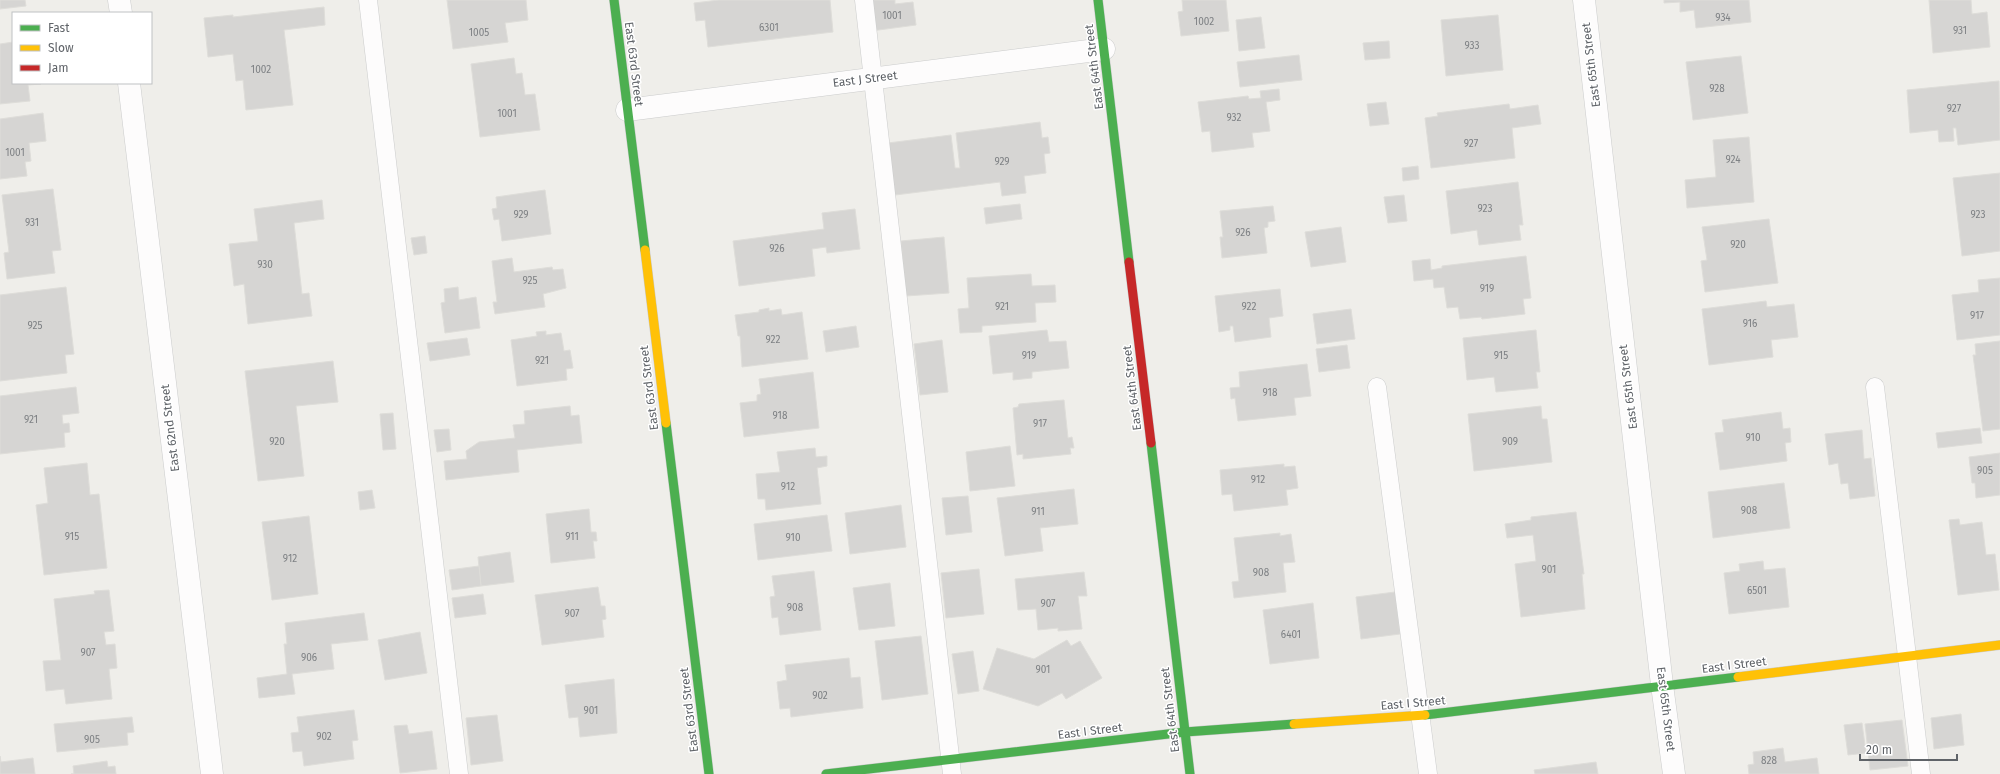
<svg xmlns="http://www.w3.org/2000/svg" width="2000" height="774" viewBox="0 0 2000 774" font-family="'Fira Sans',sans-serif">
  <style>
    .building { fill: #d6d5d3; stroke: #deddd9 }
    .lines { fill: none; stroke-linecap: round; stroke-linejoin: round }
    .lane-casing { stroke: #cbcccc; stroke-width: 19 }
    .street-casing { stroke: #cbcccc; stroke-width: 23 }
    .fast-casing { stroke: #cacacb; stroke-width: 10 }
    .slow-casing { stroke: #cacacb; stroke-width: 10 }
    .jam-casing { stroke: #cacacb; stroke-width: 10 }
    .lane { stroke: #fdfcfc; stroke-width: 18 }
    .street { stroke: #fdfcfc; stroke-width: 22 }
    .fast { stroke: #4caf50; stroke-width: 9 }
    .slow { stroke: #ffc107; stroke-width: 9 }
    .jam { stroke: #c62828; stroke-width: 9 }
    .labels { text-anchor: middle; stroke-width: 3; stroke-linejoin: round; paint-order: stroke }
    .number-label { font-size: 10px; fill: #7e8184 }
    .street-label { font-size: 12px; fill: #5f6368; stroke: #fff }
  </style>
  <rect width="100%" height="100%" fill="#efeeea"/>
  <!-- building -->
  <g class="building">
    <path d="M0,0H25L26,6L0,9Z"/>
    <path d="M447,0H526L528,20L505,23L508,42L453,49Z"/>
    <path d="M719,0H830L833,32L708,47L705,20L696,21L694,3Z"/>
    <path d="M867,0H895V4L913,2L916,25L871,31Z"/>
    <path d="M1182,0H1226L1229,31L1181,36L1178,12L1183,11Z"/>
    <path d="M1664,0H1749L1751,22L1696,28L1694,10L1680,12V2L1664,3Z"/>
    <path d="M1929,0H1971L1972,14L1987,12L1990,47L1933,53Z"/>
    <path d="M324,7L325,25L284,30L293,105L246,110L243,80L236,81L233,54L208,57L204,18L233,15V17Z"/>
    <path d="M1498,15L1503,70L1446,76L1441,20Z"/>
    <path d="M1261,17L1265,48L1239,51L1236,20Z"/>
    <path d="M1389,41L1390,58L1365,60L1363,43Z"/>
    <path d="M13,42V83L41,84L28,85L30,101L0,104V44Z"/>
    <path d="M1299,55L1302,80L1240,87L1237,62Z"/>
    <path d="M1741,56L1748,113L1693,120L1686,62Z"/>
    <path d="M514,58L516,74L522,73L525,95L535,94L540,130L480,137L471,64Z"/>
    <path d="M1999,81L2000,140L1958,145L1956,128H1953L1954,141L1939,142L1938,130L1910,133L1907,90Z"/>
    <path d="M1279,89L1280,100L1266,102L1270,131L1252,133L1254,147L1212,152L1210,131L1202,132L1198,102L1248,96L1249,99L1261,98L1260,91Z"/>
    <path d="M1386,102L1389,124L1370,126L1367,104Z"/>
    <path d="M1509,104L1510,109L1538,105L1541,124L1512,128L1515,158L1431,168L1425,118L1438,116L1437,113Z"/>
    <path d="M43,113L46,141L29,143L31,161L25,162L27,176L0,179V119Z"/>
    <path d="M1040,122L1042,138L1048,137L1050,153L1044,154L1046,173L1024,176L1026,193L1002,196L1000,182L895,195L888,143L951,135L955,168H960L956,133Z"/>
    <path d="M1749,137L1754,202L1687,208L1685,180L1716,177L1713,140Z"/>
    <path d="M1418,166L1419,179L1403,181L1402,168Z"/>
    <path d="M2000,173V251L1962,256L1953,178Z"/>
    <path d="M1518,182L1523,225H1519L1521,240L1479,245L1477,230L1451,234L1446,191Z"/>
    <path d="M53,189L61,250L52,251L55,273L7,279L4,253L9,252L2,195Z"/>
    <path d="M545,190L551,234L502,241L499,219L494,220L492,209L497,208L496,197Z"/>
    <path d="M1404,195L1407,221L1388,223L1384,197Z"/>
    <path d="M322,200L324,219L294,223L302,294L309,293L312,316L248,324L244,284L234,286L229,244L258,241L254,209Z"/>
    <path d="M1020,204L1022,219L986,224L984,208Z"/>
    <path d="M1273,206L1275,221L1268,222V227L1264,228L1267,253L1222,258L1220,237H1223L1220,211Z"/>
    <path d="M855,209L860,249L827,253L826,247L812,249L815,276L739,286L733,241L824,229L822,213Z"/>
    <path d="M1769,219L1778,283L1705,292L1701,261L1707,260L1702,227Z"/>
    <path d="M1341,227L1346,262L1311,267L1305,232Z"/>
    <path d="M425,236L427,253L414,255L411,238Z"/>
    <path d="M944,237L949,293L906,296L901,241Z"/>
    <path d="M1526,256L1531,298L1523,299L1525,314L1482,319L1481,317L1460,319L1458,307L1447,308L1444,287L1434,288L1433,279L1414,281L1412,261L1430,259L1431,270L1442,268V266Z"/>
    <path d="M512,258L514,272L552,267L553,270L563,269L566,288L543,294L545,307L495,314L493,302H497L492,261Z"/>
    <path d="M1031,274L1032,286L1055,285L1056,302L1035,303L1036,322L982,326V332L960,333L958,309L969,308L967,278Z"/>
    <path d="M2000,278V335L1957,340L1952,295L1979,292L1978,280Z"/>
    <path d="M66,287L74,354L65,355L67,373L0,381V295Z"/>
    <path d="M458,287L459,300L476,297L480,328L445,333L441,303L445,302L444,289Z"/>
    <path d="M1280,289L1283,316L1269,318L1271,337L1235,342L1233,326H1230V330L1219,332L1215,296Z"/>
    <path d="M1766,301L1767,307L1794,304L1798,337L1771,340L1773,357L1709,365L1702,309Z"/>
    <path d="M769,308V311L781,309L782,315L802,312L808,359L742,367L740,336H738L735,315L759,312V310Z"/>
    <path d="M1351,309L1355,339L1317,344L1313,314Z"/>
    <path d="M856,326L859,347L826,352L823,331Z"/>
    <path d="M1047,330L1049,342L1066,341L1069,368L1032,372V378L1013,380V372L993,374L989,336Z"/>
    <path d="M1536,330L1540,372H1536L1538,388L1496,392L1494,377L1467,380L1463,338Z"/>
    <path d="M546,331V335L561,333L564,351L570,350L573,368L566,369L567,380L517,386L511,340L537,336L536,332Z"/>
    <path d="M467,338L470,355L430,361L427,343Z"/>
    <path d="M942,340L948,392L920,395L914,344Z"/>
    <path d="M2000,341V429L1983,431L1973,355H1976L1975,344Z"/>
    <path d="M1347,345L1350,368L1319,372L1316,349Z"/>
    <path d="M333,361L338,402L296,406L304,476L258,481L245,371Z"/>
    <path d="M1307,364L1311,396L1294,398L1296,415L1238,421L1235,398L1231,399L1230,388L1240,387L1239,372Z"/>
    <path d="M813,372L819,428L744,437L740,403L757,401V395L761,394L759,379Z"/>
    <path d="M76,387L79,413L62,415L63,424L69,423L70,432L64,433L65,447L0,454V396Z"/>
    <path d="M1064,400L1068,438L1072,437L1074,448H1070L1071,454L1023,459V454L1017,455L1013,408L1018,407L1019,404Z"/>
    <path d="M570,406L571,416L579,415L582,443L517,450L519,472L446,480L444,461L467,459L466,451L479,442L515,438L513,425L525,424L524,411Z"/>
    <path d="M1541,406L1542,419H1547L1552,462L1474,471L1468,414Z"/>
    <path d="M1781,412L1783,429L1790,428L1791,442L1785,443L1787,461L1720,470L1715,433L1724,432L1722,420Z"/>
    <path d="M393,413L396,449L383,450L380,414Z"/>
    <path d="M1980,428L1982,443L1938,448L1936,433Z"/>
    <path d="M449,429L451,450L437,452L434,430Z"/>
    <path d="M1862,430L1864,459L1871,458L1875,496L1850,499L1848,483L1841,484L1838,463L1829,465L1825,434Z"/>
    <path d="M1010,446L1015,486L970,491L966,452Z"/>
    <path d="M815,448L816,457L827,456V466L817,468L821,504L766,510L765,499H758L756,474L780,472L777,452Z"/>
    <path d="M2000,453V495L1976,498L1975,483H1972L1969,457Z"/>
    <path d="M87,463L90,495L99,494L107,568L44,575L36,505L48,503L44,468Z"/>
    <path d="M1284,464V467L1295,466L1298,488L1286,490L1288,505L1234,511L1232,494L1222,495L1220,470Z"/>
    <path d="M1784,483L1790,528L1713,538L1708,492Z"/>
    <path d="M1074,489L1078,524L1040,528L1043,551L1005,556L997,498Z"/>
    <path d="M372,490L375,508L360,510L358,492Z"/>
    <path d="M968,496L972,532L946,535L942,498Z"/>
    <path d="M901,505L906,547L850,554L845,513Z"/>
    <path d="M589,509L591,532H596L597,541H593L595,558L551,563L546,514Z"/>
    <path d="M1576,512L1584,574H1582L1585,609L1521,617L1515,564L1536,561L1533,535L1507,538L1505,524L1531,520V517Z"/>
    <path d="M827,515L832,551L758,560L754,524Z"/>
    <path d="M309,516L318,594L272,600L262,522Z"/>
    <path d="M1959,519L1960,525L1982,522L1986,555L1995,554L1999,590L1958,595L1949,520Z"/>
    <path d="M1280,533V536L1291,534L1295,562L1283,563L1286,592L1234,598L1232,582L1239,581L1234,538Z"/>
    <path d="M510,552L514,582L481,586L478,557Z"/>
    <path d="M1763,561L1764,570L1785,568L1789,607L1729,614L1724,573L1740,571L1739,564Z"/>
    <path d="M479,566L481,586L452,590L449,570Z"/>
    <path d="M979,569L984,614L946,618L941,573Z"/>
    <path d="M814,571L821,630L780,635L778,617L772,618L770,597L775,596L772,576Z"/>
    <path d="M1084,572L1087,596H1078L1082,629L1058,631V628L1038,630L1036,609L1018,610L1015,579Z"/>
    <path d="M890,583L895,626L859,630L853,588Z"/>
    <path d="M598,587L601,606H605L606,619L602,620L604,637L542,645L535,595Z"/>
    <path d="M109,590L114,631L104,632L106,645L115,644L117,668L109,669L112,699L66,704L64,689L46,691L43,661L61,660L54,599L95,594L94,591Z"/>
    <path d="M1395,592L1400,634L1361,639L1356,597Z"/>
    <path d="M483,594L486,614L455,618L452,598Z"/>
    <path d="M1313,603L1319,658L1270,664L1263,610Z"/>
    <path d="M364,613L368,640L331,644L334,669L292,674L295,694L259,698L257,678L287,674L284,644H287L285,623Z"/>
    <path d="M420,632L427,673L385,680L378,640Z"/>
    <path d="M921,636L928,694L882,700L875,641Z"/>
    <path d="M1067,640L1071,646L1080,641L1102,678L1066,699L1062,693L1038,706L983,689L997,648L1034,659Z"/>
    <path d="M973,651L979,691L958,694L952,654Z"/>
    <path d="M849,658L851,678L860,677L863,708L791,717L790,708L780,709L777,682L787,680L785,665Z"/>
    <path d="M614,679L617,733L580,737L578,717L569,718L565,685Z"/>
    <path d="M354,710L358,740L352,741L354,759L304,766L302,751L293,752L291,733L299,732L297,717Z"/>
    <path d="M1961,714L1964,745L1934,749L1931,718Z"/>
    <path d="M497,715L503,761L471,765L466,718Z"/>
    <path d="M132,717L134,732L127,733L128,745L57,752L54,724Z"/>
    <path d="M1902,720L1908,766L1870,770L1865,724Z"/>
    <path d="M1862,723L1866,753L1848,755L1844,725Z"/>
    <path d="M407,725L409,734L432,731L437,769L400,773L394,726Z"/>
    <path d="M1783,748L1785,762L1817,758L1819,774H1749L1748,765L1754,764L1753,752Z"/>
    <path d="M0,756L1,762L33,758L35,774H0Z"/>
    <path d="M107,761L108,767L115,766L116,774H71H74L73,766Z"/>
    <path d="M1596,762L1598,774H1535L1534,770Z"/>
  </g>
  <g class="lines">
    <defs>
      <g id="lane">
        <path d="M368,0L459,774"/>
        <path d="M864,0L952,774"/>
        <path d="M1377,387L1428,774"/>
        <path d="M1875,387L1921,774"/>
      </g>
      <g id="street">
        <path d="M119,0L121,13"/>
        <path d="M1584,0L1662,685L1674,774"/>
        <path d="M129,83L212,774"/>
        <path d="M627,110L1104,49"/>
      </g>
      <g id="fast">
        <path d="M614,0L645,250"/>
        <path d="M1098,0L1129,262"/>
        <path d="M666,423L709,774"/>
        <path d="M1151,443L1190,774"/>
        <path d="M1425,715L1738,677"/>
        <path d="M826,774L1185,732L1294,724"/>
      </g>
      <g id="slow">
        <path d="M645,250L666,423"/>
        <path d="M1738,677L2000,645"/>
        <path d="M1294,724L1425,715"/>
      </g>
      <path id="jam" d="M1129,262L1151,443"/>
    </defs>
    <!-- lane casing -->
    <use href="#lane" class="lane-casing"/>
    <!-- street casing -->
    <use href="#street" class="street-casing"/>
    <!-- fast casing -->
    <use href="#fast" class="fast-casing"/>
    <!-- slow casing -->
    <use href="#slow" class="slow-casing"/>
    <!-- jam casing -->
    <use href="#jam" class="jam-casing"/>
    <!-- lane -->
    <use href="#lane" class="lane"/>
    <!-- street -->
    <use href="#street" class="street"/>
    <!-- fast -->
    <use href="#fast" class="fast"/>
    <!-- slow -->
    <use href="#slow" class="slow"/>
    <!-- jam -->
    <use href="#jam" class="jam"/>
  </g>
  <g class="labels">
    <!-- number labels -->
    <g class="number-label">
      <text x="892" y="19">1001</text>
      <text x="1723" y="21">934</text>
      <text x="1204" y="25">1002</text>
      <text x="769" y="31">6301</text>
      <text x="1960" y="34">931</text>
      <text x="479" y="36">1005</text>
      <text x="1472" y="49">933</text>
      <text x="261" y="73">1002</text>
      <text x="1717" y="92">928</text>
      <text x="1954" y="112">927</text>
      <text x="507" y="117">1001</text>
      <text x="1234" y="121">932</text>
      <text x="1471" y="147">927</text>
      <text x="15" y="156">1001</text>
      <text x="1733" y="163">924</text>
      <text x="1002" y="165">929</text>
      <text x="1485" y="212">923</text>
      <text x="521" y="218">929</text>
      <text x="1978" y="218">923</text>
      <text x="32" y="226">931</text>
      <text x="1243" y="236">926</text>
      <text x="1738" y="248">920</text>
      <text x="777" y="252">926</text>
      <text x="265" y="268">930</text>
      <text x="530" y="284">925</text>
      <text x="1487" y="292">919</text>
      <text x="1002" y="310">921</text>
      <text x="1249" y="310">922</text>
      <text x="1977" y="319">917</text>
      <text x="1750" y="327">916</text>
      <text x="35" y="329">925</text>
      <text x="773" y="343">922</text>
      <text x="1029" y="359">919</text>
      <text x="1501" y="359">915</text>
      <text x="542" y="364">921</text>
      <text x="1270" y="396">918</text>
      <text x="780" y="419">918</text>
      <text x="31" y="423">921</text>
      <text x="1040" y="427">917</text>
      <text x="1753" y="441">910</text>
      <text x="277" y="445">920</text>
      <text x="1510" y="445">909</text>
      <text x="1985" y="474">905</text>
      <text x="1258" y="483">912</text>
      <text x="788" y="490">912</text>
      <text x="1749" y="514">908</text>
      <text x="1038" y="515">911</text>
      <text x="72" y="540">915</text>
      <text x="572" y="540">911</text>
      <text x="793" y="541">910</text>
      <text x="290" y="562">912</text>
      <text x="1549" y="573">901</text>
      <text x="1261" y="576">908</text>
      <text x="1757" y="594">6501</text>
      <text x="1048" y="607">907</text>
      <text x="795" y="611">908</text>
      <text x="572" y="617">907</text>
      <text x="1291" y="638">6401</text>
      <text x="88" y="656">907</text>
      <text x="309" y="661">906</text>
      <text x="1043" y="673">901</text>
      <text x="820" y="699">902</text>
      <text x="591" y="714">901</text>
      <text x="324" y="740">902</text>
      <text x="92" y="743">905</text>
      <text x="1769" y="764">828</text>
    </g>
    <!-- street labels -->
    <g class="street-label">
      <text transform="translate(634 64) rotate(83)" y="4">East 63rd Street</text>
      <text transform="translate(1591 65) rotate(-97)" y="4">East 65th Street</text>
      <text transform="translate(1094 67) rotate(-97)" y="4">East 64th Street</text>
      <text transform="translate(865 79) rotate(-7)" y="4">East J Street</text>
      <text transform="translate(1628 387) rotate(-97)" y="4">East 65th Street</text>
      <text transform="translate(649 388) rotate(-97)" y="4">East 63rd Street</text>
      <text transform="translate(1132 388) rotate(-97)" y="4">East 64th Street</text>
      <text transform="translate(170 428) rotate(-97)" y="4">East 62nd Street</text>
      <text transform="translate(1734 665) rotate(-7)" y="4">East I Street</text>
      <text transform="translate(1413 703) rotate(-5)" y="4">East I Street</text>
      <text transform="translate(1666 709) rotate(83)" y="4">East 65th Street</text>
      <text transform="translate(689 710) rotate(-97)" y="4">East 63rd Street</text>
      <text transform="translate(1170 710) rotate(-97)" y="4">East 64th Street</text>
      <text transform="translate(1090 731) rotate(-7)" y="4">East I Street</text>
    </g>
  </g>
  <!-- legend -->
  <rect x="12" y="12" width="140" height="72" fill="#ffffff" stroke="#bfc1c3"/>
  <rect x="20" y="25" width="20" height="6" fill="#4caf50" stroke="#bfc1c3"/>
  <text x="48" y="32" font-size="12" fill="#5f6368">Fast</text>
  <rect x="20" y="45" width="20" height="6" fill="#ffc107" stroke="#bfc1c3"/>
  <text x="48" y="52" font-size="12" fill="#5f6368">Slow</text>
  <rect x="20" y="65" width="20" height="6" fill="#c62828" stroke="#bfc1c3"/>
  <text x="48" y="72" font-size="12" fill="#5f6368">Jam</text>
  <!-- scale -->
  <path d="M1860 754v6h97v-6" fill="none" stroke="#5f6368" stroke-width="2"/>
  <text x="1866" y="754" font-size="12" fill="#5f6368" stroke="#ffffff" stroke-width="3" paint-order="stroke">20 m</text>
</svg>
